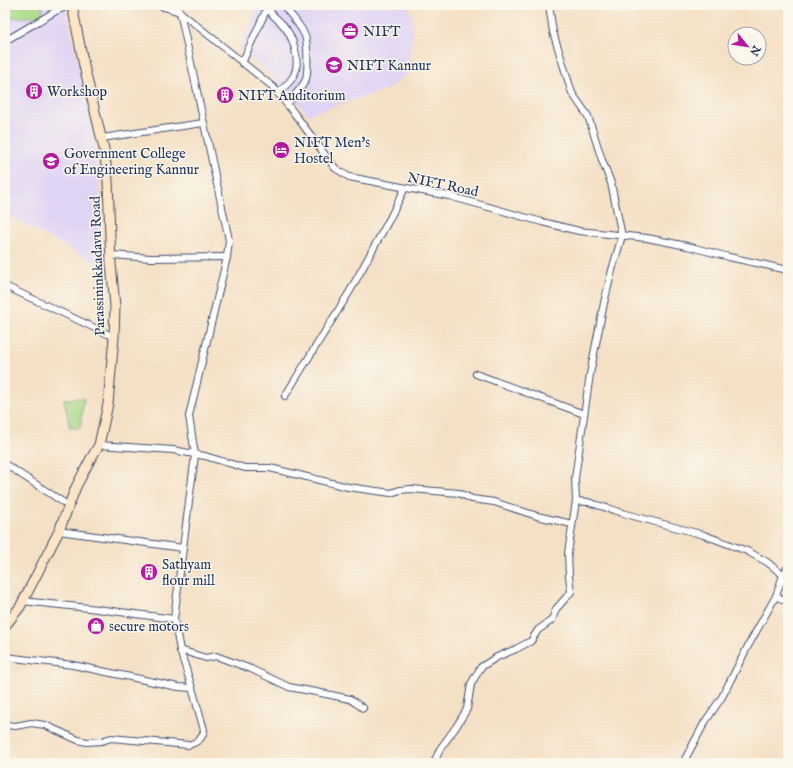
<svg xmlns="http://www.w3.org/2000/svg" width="793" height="768" viewBox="0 0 793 768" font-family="'IM FELL English',serif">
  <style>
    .built { fill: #e0d4f4 }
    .green { fill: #a9d987; stroke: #628472 }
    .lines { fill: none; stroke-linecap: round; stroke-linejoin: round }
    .minor-casing { stroke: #3c4a6d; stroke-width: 8 }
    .secondary-casing { stroke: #3c4a6d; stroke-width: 11 }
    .minor { stroke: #fff; stroke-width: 6 }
    .secondary { stroke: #fde5c5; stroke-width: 9 }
    .labels { text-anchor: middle; stroke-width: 3; stroke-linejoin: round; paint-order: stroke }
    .poi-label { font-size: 14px; fill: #1b2f5e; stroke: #fbf7ec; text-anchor: start }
    .street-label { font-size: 14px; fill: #1b2f5e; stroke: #fbf7ec }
  </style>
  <rect width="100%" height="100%" fill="#fbf7ec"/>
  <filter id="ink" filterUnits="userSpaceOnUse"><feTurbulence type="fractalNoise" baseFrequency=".025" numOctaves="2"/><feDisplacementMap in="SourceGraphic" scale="8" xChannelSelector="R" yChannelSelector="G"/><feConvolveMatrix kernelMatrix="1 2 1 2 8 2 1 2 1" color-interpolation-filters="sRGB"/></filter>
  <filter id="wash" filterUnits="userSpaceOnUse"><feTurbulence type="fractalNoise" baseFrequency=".012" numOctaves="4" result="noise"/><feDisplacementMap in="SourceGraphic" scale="16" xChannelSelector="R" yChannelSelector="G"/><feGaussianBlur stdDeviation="0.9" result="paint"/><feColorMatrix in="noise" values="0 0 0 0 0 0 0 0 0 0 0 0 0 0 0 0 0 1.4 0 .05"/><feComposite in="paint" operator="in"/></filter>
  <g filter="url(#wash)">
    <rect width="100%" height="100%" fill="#f4e0c4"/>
    <!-- built -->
    <g class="built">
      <path d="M5,5H65L93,127L100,195L102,266L5,214Z"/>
      <path d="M260,5H409L414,27L407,75L387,89L309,115L271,75L239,49Z"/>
    </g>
    <!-- green -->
    <g class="green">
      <path d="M5,5H42L43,16L5,18Z"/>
      <path d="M84,398L80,428H70L64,399Z"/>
    </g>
  </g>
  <g filter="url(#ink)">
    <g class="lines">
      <defs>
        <g id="minor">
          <path d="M157,5L180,12L273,87L294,113L335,168L349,177L449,196L542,222L579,231L647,238L687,246L729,257L788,270"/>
          <path d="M272,5L271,6L270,12C274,17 279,20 283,25C293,36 301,61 294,75C291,82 284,87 278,93"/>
          <path d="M281,5L284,6C291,16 301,25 305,36C308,43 308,72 306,79C302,89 293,96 287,104"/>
          <path d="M549,5L553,32L572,93L588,116L602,160L611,183L622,236L612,270L604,303L590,374L575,478L576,501"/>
          <path d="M5,41L56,11L71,5"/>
          <path d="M242,63L268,6"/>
          <path d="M102,138L203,123"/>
          <path d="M111,255L151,258L227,257"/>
          <path d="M5,286L114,337"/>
          <path d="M476,374L584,414"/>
          <path d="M285,396L350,291L390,218L405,188"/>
          <path d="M99,445L173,450L205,456L245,468H270L348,487L391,493L400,490L411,489L459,493L472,499L494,502L537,516L572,524"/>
          <path d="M5,464L69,506"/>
          <path d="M59,531L183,548L195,455L189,416L227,257L229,240L180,12L177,5"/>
          <path d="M776,596L788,602"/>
          <path d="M22,601L89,608L174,619"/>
          <path d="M180,650L206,658L216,656L251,669L289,687L321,693L350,699L363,708"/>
          <path d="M5,657L73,665L178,687L192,688"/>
          <path d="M5,725L16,726L31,723L45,725L78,740L87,742L102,741L111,738L189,745C197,742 203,739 204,730L192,688L180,650L174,619L183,548"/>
          <path d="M434,763L440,749L456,727L467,709L471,684L481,667L497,657L516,649L531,641L538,630L552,620L556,609L571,592L569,576L568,553L576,501L588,502L626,514L704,535L747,551L767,562L783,575"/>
          <path d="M683,763L705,722L722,697L748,646L776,596L783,575L788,567"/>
        </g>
        <path id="secondary" d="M5,626L20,607L59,531L76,487L90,460L99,445L108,404L114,337L115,306L111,264L108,180L104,149L84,66L72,5"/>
      </defs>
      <!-- minor casing -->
      <use href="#minor" class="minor-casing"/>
      <!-- secondary casing -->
      <use href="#secondary" class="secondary-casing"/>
      <!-- minor -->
      <use href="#minor" class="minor"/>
      <!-- secondary -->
      <use href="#secondary" class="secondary"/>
    </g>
  </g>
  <!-- icons -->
  <defs>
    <symbol id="office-disc" viewBox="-11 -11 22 22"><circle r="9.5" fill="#b5179e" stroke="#fbf7ec"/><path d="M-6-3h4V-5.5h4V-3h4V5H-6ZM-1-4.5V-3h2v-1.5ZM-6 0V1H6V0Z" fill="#fff"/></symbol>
    <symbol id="university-disc" viewBox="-11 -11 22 22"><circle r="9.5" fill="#b5179e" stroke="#fbf7ec"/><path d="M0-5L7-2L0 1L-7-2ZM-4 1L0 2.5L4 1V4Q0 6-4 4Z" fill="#fff"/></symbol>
    <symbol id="building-disc" viewBox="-11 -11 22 22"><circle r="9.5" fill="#b5179e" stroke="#fbf7ec"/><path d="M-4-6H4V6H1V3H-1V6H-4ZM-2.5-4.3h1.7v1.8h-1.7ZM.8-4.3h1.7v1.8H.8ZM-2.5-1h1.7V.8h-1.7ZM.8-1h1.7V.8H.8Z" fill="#fff"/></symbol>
    <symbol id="hotel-disc" viewBox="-11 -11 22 22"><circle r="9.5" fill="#b5179e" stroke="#fbf7ec"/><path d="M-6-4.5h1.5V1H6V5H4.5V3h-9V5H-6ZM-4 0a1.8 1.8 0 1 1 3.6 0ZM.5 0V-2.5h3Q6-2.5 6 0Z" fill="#fff"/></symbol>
    <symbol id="shop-disc" viewBox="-11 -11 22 22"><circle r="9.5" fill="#b5179e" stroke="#fbf7ec"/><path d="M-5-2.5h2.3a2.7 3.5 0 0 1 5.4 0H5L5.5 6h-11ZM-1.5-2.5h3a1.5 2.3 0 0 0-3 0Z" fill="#fff"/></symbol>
  </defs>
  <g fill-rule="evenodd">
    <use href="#office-disc" x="340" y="21" width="20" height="20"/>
    <use href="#university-disc" x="324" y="55" width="20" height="20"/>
    <use href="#building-disc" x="24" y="81" width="20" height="20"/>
    <use href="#building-disc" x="215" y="85" width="20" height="20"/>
    <use href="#hotel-disc" x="271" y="140" width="20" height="20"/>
    <use href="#university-disc" x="41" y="151" width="20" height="20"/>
    <use href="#building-disc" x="139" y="562" width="20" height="20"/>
    <use href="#shop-disc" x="86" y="616" width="20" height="20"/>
  </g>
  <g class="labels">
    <!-- poi labels -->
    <g class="poi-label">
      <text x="363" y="36">NIFT</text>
      <text x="347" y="70">NIFT Kannur</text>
      <text x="47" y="96">Workshop</text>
      <text x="238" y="100">NIFT Auditorium</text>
      <text x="294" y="147">NIFT Men's<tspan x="294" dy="16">Hostel</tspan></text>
      <text x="64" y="158">Government College<tspan x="64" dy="16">of Engineering Kannur</tspan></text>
      <text x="162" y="569">Sathyam<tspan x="162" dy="16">flour mill</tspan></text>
      <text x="109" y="631">secure motors</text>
    </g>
    <!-- street labels -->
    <g class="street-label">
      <text transform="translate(443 184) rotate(12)" y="5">NIFT Road</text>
      <text transform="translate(97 266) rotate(-92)" y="5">Parassininkkadavu Road</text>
    </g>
  </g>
  <!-- margin -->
  <rect width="793" height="768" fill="none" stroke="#fbf7ec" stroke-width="20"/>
  <!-- north arrow -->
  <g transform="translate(747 46) rotate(120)"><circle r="19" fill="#fbf7ec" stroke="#a1a7b3"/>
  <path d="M0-3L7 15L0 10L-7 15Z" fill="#b5179e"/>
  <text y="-6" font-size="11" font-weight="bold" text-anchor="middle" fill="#1b2f5e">N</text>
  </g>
</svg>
